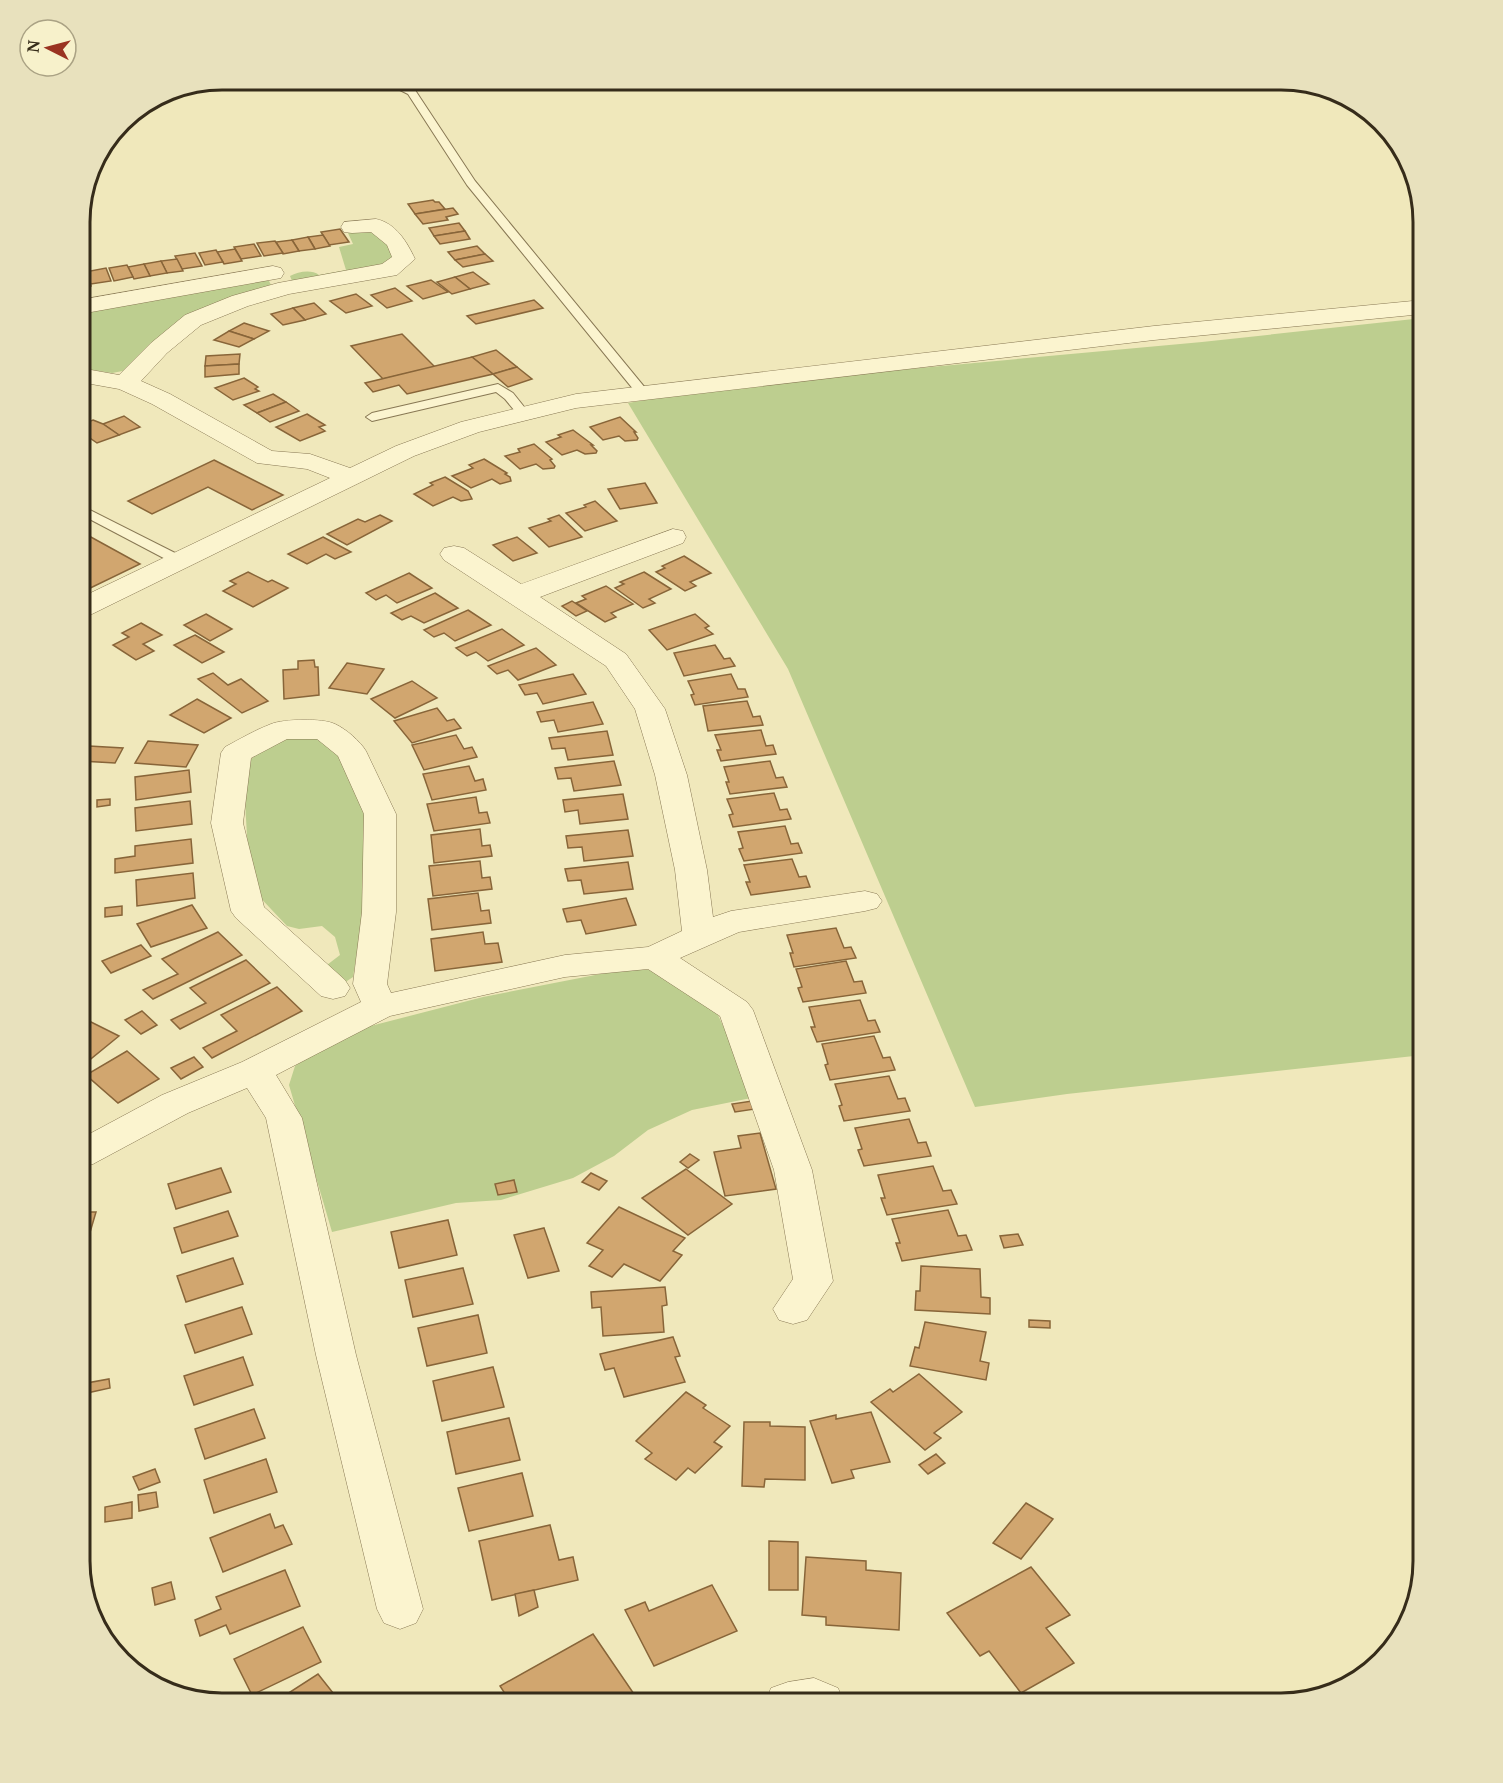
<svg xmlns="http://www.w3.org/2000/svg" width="1503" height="1783" viewBox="0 0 1503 1783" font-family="'Noto Serif',serif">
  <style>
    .green { fill: #bdce8f }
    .building { fill: #d1a66f; stroke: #886539; stroke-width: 1.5 }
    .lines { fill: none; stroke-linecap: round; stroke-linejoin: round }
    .lane-casing { stroke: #887854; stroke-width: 2 }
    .street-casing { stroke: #887854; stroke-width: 1 }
    .lane { fill: #fbf4cf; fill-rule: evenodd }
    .street { fill: #fbf4cf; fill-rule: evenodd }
    .rim { fill: none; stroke: #362c1a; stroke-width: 3 }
  </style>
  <rect width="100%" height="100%" fill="#f0e8bb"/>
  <!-- green -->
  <g class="green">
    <path d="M364,231C381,233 388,245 395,259L387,265L292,281L290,276C298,272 311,269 319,275L346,270L339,247L353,244L348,233Z"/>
    <path d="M259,280L269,281L271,285L244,295L128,370L112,373L80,368V311Z"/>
    <path d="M1423,318V1055L1067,1094L975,1107L788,669L628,403L724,386L1202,342Z"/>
    <path d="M296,735C334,739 336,749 350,782C355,792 362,804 364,816C375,868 361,925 353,977L344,983L323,968L340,955L335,937L322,926L299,929L287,926L254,891L249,871L243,766L270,743Z"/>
    <path d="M626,969L654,970L692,989L718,1015L756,1097L692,1110L648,1130L614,1156L573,1178L501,1200L456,1203L332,1232L289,1085L295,1066L317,1049L359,1029L483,997Z"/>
  </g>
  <!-- building -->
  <g class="building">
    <path d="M433,200L435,202H439L445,209L415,214L408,204Z"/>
    <path d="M453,208L458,214L446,217L448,220L423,224L415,214Z"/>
    <path d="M459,223L465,231L434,236L429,228Z"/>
    <path d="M340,229L349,242L329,245L321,232Z"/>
    <path d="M465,231L470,239L440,244L434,236Z"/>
    <path d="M323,235L330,246L315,249L308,237Z"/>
    <path d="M308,237L315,249L299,251L292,240Z"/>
    <path d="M292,240L299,251L283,254L276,242Z"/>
    <path d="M275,241L283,253L264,256L257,243Z"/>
    <path d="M254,244L261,256L241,259L234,247Z"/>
    <path d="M477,246L485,254L455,260L448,252Z"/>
    <path d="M235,249L242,261L224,264L217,252Z"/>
    <path d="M216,250L223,262L205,265L199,253Z"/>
    <path d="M195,253L202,266L182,269L175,256Z"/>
    <path d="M485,254L493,261L463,267L455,260Z"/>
    <path d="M177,259L183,271L167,273L161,261Z"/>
    <path d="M161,261L167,273L150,276L144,264Z"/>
    <path d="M144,264L150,276L134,279L128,267Z"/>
    <path d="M127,265L133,277L114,281L109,268Z"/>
    <path d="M106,268L111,281L91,284L85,272Z"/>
    <path d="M473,272L489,284L470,289L455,277Z"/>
    <path d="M86,274L91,286L80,288V275Z"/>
    <path d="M455,277L470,289L452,294L437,282Z"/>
    <path d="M431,280L448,292L423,299L407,286Z"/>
    <path d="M395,288L412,301L387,308L371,295Z"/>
    <path d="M356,294L372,306L346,313L330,301Z"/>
    <path d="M534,300L543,308L476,324L467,316Z"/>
    <path d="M314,303L326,314L305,320L293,308Z"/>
    <path d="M293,308L305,320L283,325L271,314Z"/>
    <path d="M244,323L269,331L254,339L229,331Z"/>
    <path d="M229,331L254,339L239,347L214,340Z"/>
    <path d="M402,334L435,367L383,379L351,346Z"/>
    <path d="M496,350L517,367L493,374L472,357Z"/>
    <path d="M240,354L239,364L205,366L206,356Z"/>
    <path d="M472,357L493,374L407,394L399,385L373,392L365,383Z"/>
    <path d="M239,364V374L205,377V366Z"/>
    <path d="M517,367L532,379L508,387L493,374Z"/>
    <path d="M244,378L258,387L255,389L259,391L233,400L215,388Z"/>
    <path d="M273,394L286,402L257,413L244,405Z"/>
    <path d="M286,402L299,411L270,422L257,413Z"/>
    <path d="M307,414L325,425L319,427L325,431L300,441L276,427Z"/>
    <path d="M124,416L140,427L119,435L103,424Z"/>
    <path d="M620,417L636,432H634L638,438L637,440L625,441L619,436L603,440L590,427Z"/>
    <path d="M93,420L103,424L119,435L97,443L80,431V425Z"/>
    <path d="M573,430L593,445H591L597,451L596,453L585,454L577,450L562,455L546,442L561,437L558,435Z"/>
    <path d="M534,444L552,459L550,460L555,466L554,468L543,469L536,464L520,469L505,456L520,452L518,449Z"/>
    <path d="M484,459L507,473L505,474L510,477L511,481L500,484L492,479L471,488L452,476L473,468L469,465Z"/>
    <path d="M214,460L283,495L252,510L208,487L152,514L128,501Z"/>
    <path d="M445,477L468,491L472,499L461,501L453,497L433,506L414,494L433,485L430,483Z"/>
    <path d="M645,483L657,503L620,509L608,489Z"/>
    <path d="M595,501L617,521L585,531L566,513L586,507L584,505Z"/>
    <path d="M380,515L392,521L347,545L327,534L358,519L365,522Z"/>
    <path d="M559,515L582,537L549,547L529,528L551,521L548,519Z"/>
    <path d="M89,536L140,564L80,593V541Z"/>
    <path d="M323,537L351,552L335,559L326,554L307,564L288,554Z"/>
    <path d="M517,537L537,553L513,561L493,545Z"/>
    <path d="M684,556L711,573L690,582L696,586L685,591L656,572L665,568L662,566Z"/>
    <path d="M248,572L268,582L272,580L288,588L253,607L223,591L236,584L230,581Z"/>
    <path d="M644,572L671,589L649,599L655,603L643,608L615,588L624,584L620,582Z"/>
    <path d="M409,573L432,588L397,603L386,595L376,600L366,593Z"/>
    <path d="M606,586L633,604L611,613L616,617L605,622L576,603L586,599L582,596Z"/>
    <path d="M435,593L458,608L424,623L411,616L402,620L391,613Z"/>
    <path d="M572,601L587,611L576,616L562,606Z"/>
    <path d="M468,610L491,625L455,641L444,633L434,637L424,630Z"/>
    <path d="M206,614L232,629L210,641L184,625Z"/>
    <path d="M695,614L709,626L705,628L713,634L667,650L649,630Z"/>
    <path d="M141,623L162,635L143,644L154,651L136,660L113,645L129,637L122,633Z"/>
    <path d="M502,629L524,645L488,661L476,652L467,656L456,648Z"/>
    <path d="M195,635L224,652L202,663L174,645Z"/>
    <path d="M715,645L724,659L730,658L735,666L684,676L674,653Z"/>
    <path d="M536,648L556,665L518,680L508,670L497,674L488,666Z"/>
    <path d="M314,660L315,667H318L319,695L284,699L283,670L298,669V661Z"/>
    <path d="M347,663L384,669L367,694L329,688Z"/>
    <path d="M213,673L228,685L241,679L268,701L242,713L198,679Z"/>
    <path d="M573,674L586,694L543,704L537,693L525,695L519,685Z"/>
    <path d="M731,674L738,689H745L748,697L695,705L691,695L694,694L688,681Z"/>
    <path d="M412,681L437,698L395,718L371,699Z"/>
    <path d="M197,699L231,718L204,733L170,715Z"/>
    <path d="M747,701L753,717L760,716L763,725L708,731L703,706Z"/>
    <path d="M593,702L603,724L558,732L554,720L541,722L537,712Z"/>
    <path d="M437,708L447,721L454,719L461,728L412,743L394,721Z"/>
    <path d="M761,730L766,746L773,745L776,754L721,761L717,750H721L715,735Z"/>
    <path d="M607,731L613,755L568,760L565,748L552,749L549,738Z"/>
    <path d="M456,735L464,749L472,747L477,757L424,770L412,745Z"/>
    <path d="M148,741L198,745L186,767L135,763Z"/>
    <path d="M89,746L123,748L115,763L81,761Z"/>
    <path d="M614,761L621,785L574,791L571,778L558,779L555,768Z"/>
    <path d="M770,761L776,778L783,777L787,787L730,794L726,782H729L724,767Z"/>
    <path d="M469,766L475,781L483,779L486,790L432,800L423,774Z"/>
    <path d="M189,770L191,792L136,800L135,777Z"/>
    <path d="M774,793L780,810L787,809L791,819L733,827L729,815L733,814L727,799Z"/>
    <path d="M623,794L628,819L580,824L578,810L565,812L563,800Z"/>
    <path d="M476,797L479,813L487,812L490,823L434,831L427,804Z"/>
    <path d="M110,799V805L97,807V800Z"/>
    <path d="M190,801L192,824L136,831L135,808Z"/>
    <path d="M785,826L791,844L798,843L802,853L744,861L739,849L743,848L738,832Z"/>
    <path d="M480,829L482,846L490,845L492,856L434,863L431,835Z"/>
    <path d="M628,830L633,856L584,861L582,847L568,848L566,836Z"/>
    <path d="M191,839L193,863L115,873V859L135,856V846Z"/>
    <path d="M792,859L799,877L806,876L810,887L751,895L746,882H750L744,865Z"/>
    <path d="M480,861L482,878L490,877L492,889L433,896L429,866Z"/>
    <path d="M628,862L633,889L584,894L581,880L568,881L565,869Z"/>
    <path d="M193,873L195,898L137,906L136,880Z"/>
    <path d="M478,893L481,911L489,910L491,923L432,930L428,899Z"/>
    <path d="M626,898L636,925L586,934L581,920L567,922L563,909Z"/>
    <path d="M192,905L207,928L151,947L137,924Z"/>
    <path d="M122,906V915L105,917V908Z"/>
    <path d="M836,928L844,948L851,947L856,958L794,967L790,953H793L787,935Z"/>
    <path d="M218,932L242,955L153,999L143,990L178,974L162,959Z"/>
    <path d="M483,932L485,944L498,943L502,962L435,971L431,939Z"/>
    <path d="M141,945L151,956L111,973L102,961Z"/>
    <path d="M246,960L270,983L180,1029L171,1020L206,1003L190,988Z"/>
    <path d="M846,961L854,982L862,981L866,993L803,1002L798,988L802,987L796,969Z"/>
    <path d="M277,987L302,1011L212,1058L203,1048L237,1031L221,1015Z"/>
    <path d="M860,1000L868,1021L875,1020L880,1032L817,1042L811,1027H815L809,1007Z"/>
    <path d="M142,1011L157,1025L141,1034L125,1020Z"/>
    <path d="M83,1018L119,1036L87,1062L80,1058V1021Z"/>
    <path d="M874,1036L883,1058L890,1057L895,1070L830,1080L825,1065L828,1064L822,1044Z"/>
    <path d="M127,1051L159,1079L118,1103L86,1075Z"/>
    <path d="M194,1057L203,1067L181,1079L171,1068Z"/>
    <path d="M889,1076L898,1099L905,1098L910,1111L844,1121L839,1106L842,1105L835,1084Z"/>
    <path d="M752,1101L755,1109L735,1112L732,1104Z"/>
    <path d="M909,1119L918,1143L926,1142L931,1156L864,1166L858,1150L862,1149L855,1128Z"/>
    <path d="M760,1133L776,1189L725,1196L714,1152L741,1148L738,1136Z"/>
    <path d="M690,1154L699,1160L688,1168L680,1162Z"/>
    <path d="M933,1166L943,1191L951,1190L957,1204L887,1215L881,1198H885L878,1175Z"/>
    <path d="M221,1168L231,1192L176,1209L168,1184Z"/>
    <path d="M686,1169L732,1204L688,1235L642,1198Z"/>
    <path d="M591,1173L607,1181L599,1190L582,1182Z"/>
    <path d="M514,1180L517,1192L498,1195L495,1184Z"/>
    <path d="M619,1207L685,1238L673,1251L682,1255L660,1281L624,1264L612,1277L589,1266L603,1250L587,1243Z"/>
    <path d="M948,1210L958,1236L966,1235L972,1250L902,1261L896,1243H900L892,1219Z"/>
    <path d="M228,1211L238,1236L182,1253L174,1228Z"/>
    <path d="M80,1212H96L81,1263H80Z"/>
    <path d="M448,1220L457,1255L399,1268L391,1232Z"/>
    <path d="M544,1228L559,1271L528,1278L514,1235Z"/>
    <path d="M1018,1234L1023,1245L1004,1248L1000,1236Z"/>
    <path d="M233,1258L243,1284L186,1302L177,1276Z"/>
    <path d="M921,1266L980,1269L981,1297L990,1298V1314L915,1310L916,1291H920Z"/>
    <path d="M463,1268L473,1304L413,1317L405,1280Z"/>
    <path d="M665,1287L667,1305L662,1306L664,1332L603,1336L601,1307L592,1308L591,1292Z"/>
    <path d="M242,1307L252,1334L195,1353L185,1325Z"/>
    <path d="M478,1315L487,1353L427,1366L418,1328Z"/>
    <path d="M1029,1320L1050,1321V1328L1029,1327Z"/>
    <path d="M925,1322L986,1332L980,1361L989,1363L986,1380L910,1366L915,1347L919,1348Z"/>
    <path d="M673,1337L680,1356L675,1357L685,1382L624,1397L614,1368L605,1370L600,1354Z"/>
    <path d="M243,1357L253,1385L194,1405L184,1376Z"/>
    <path d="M493,1367L504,1407L442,1421L433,1381Z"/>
    <path d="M919,1374L962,1412L934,1433L941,1438L925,1450L871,1402L890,1389L893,1392Z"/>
    <path d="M109,1379L110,1388L87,1393V1383Z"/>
    <path d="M686,1392L706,1405L703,1408L730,1426L714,1442L722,1447L695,1473L688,1468L676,1480L645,1459L652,1453L636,1441Z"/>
    <path d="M254,1409L265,1438L205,1459L195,1429Z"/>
    <path d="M871,1412L890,1462L851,1470L854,1478L832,1483L810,1421L836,1415V1419Z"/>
    <path d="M509,1418L520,1460L456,1474L447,1432Z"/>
    <path d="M744,1422H770V1426L805,1427V1480L765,1479L764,1487L742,1486Z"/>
    <path d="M936,1454L945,1463L928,1474L919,1465Z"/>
    <path d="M266,1459L277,1492L214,1513L204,1480Z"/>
    <path d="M155,1469L160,1482L139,1490L133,1477Z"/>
    <path d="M522,1473L533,1516L469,1531L458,1488Z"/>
    <path d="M156,1492L158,1507L139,1511L138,1495Z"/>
    <path d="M132,1502V1518L105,1522V1507Z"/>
    <path d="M1026,1503L1053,1519L1021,1559L993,1543Z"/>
    <path d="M270,1514L275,1528L283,1525L292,1544L223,1572L210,1538Z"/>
    <path d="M550,1525L559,1560L573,1557L578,1580L492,1600L479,1541Z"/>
    <path d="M769,1541L798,1542V1590H769Z"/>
    <path d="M806,1557L866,1561V1570L901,1573L899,1630L826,1625V1617L802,1615Z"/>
    <path d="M1031,1567L1070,1615L1046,1628L1074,1663L1021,1693L989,1651L980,1656L947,1613Z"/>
    <path d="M285,1570L300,1606L230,1634L226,1625L200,1636L195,1620L221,1609L216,1597Z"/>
    <path d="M171,1582L175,1599L155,1605L152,1588Z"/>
    <path d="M712,1585L737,1631L654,1666L625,1610L645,1602L649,1611Z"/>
    <path d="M534,1590L538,1607L519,1616L515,1594Z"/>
    <path d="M303,1627L321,1662L252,1695L234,1659Z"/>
    <path d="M593,1634L636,1697L624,1703H511L500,1686Z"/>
    <path d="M318,1674L341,1703H273Z"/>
  </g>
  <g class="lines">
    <defs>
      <g id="lane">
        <path d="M380,80H391L415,90L475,181L646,389V395H638L467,185L408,94Z"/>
        <path d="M498,384L513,393L529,413L527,416H519L505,399L496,392L372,421L366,417L372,413Z"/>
        <path d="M80,505L185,558L187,561L185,564H175L80,514Z"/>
      </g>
      <g id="street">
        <path d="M376,219C396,223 407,242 415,259L397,275L289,294L248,306L201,325L167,353L141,381L170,394L272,451L310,454L350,468L396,446L461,422L576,394L1154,326L1423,300V314L1154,340L576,408L479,432L414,456L90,615L80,617V598L330,478L307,469L257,463L152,404L119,389L80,382V368L119,375L151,343L185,315L232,296L278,283L382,264L392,257L387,245L371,232L352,233L344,232L341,227L344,222Z"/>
        <path d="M273,266L281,268L284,273L281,278L80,314V300Z"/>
        <path d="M673,529L683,531L686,537L683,543L540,597L626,654L665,709L687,775L707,870L713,917L731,911L865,891L877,894L882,901L877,908L865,911L739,932L680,958L747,1002L753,1010L812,1170L833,1281L807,1320L793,1324L779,1320L773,1309L793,1279L774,1170L720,1016L648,969L565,977L390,1016L276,1075L302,1118L356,1355L423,1609L416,1623L400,1629L384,1623L377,1609L316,1355L266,1118L247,1088L188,1113L93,1164L80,1168V1139L162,1095L242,1062L361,1002L353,984L362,912L364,814L338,756L317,739H287L251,758L243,823L264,907L345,980L350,988L345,996L333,999L321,996L236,918L231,911L211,823L221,753L225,747C240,739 255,730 271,724C283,719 323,718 335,724C346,729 360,741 366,751L396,814V912L387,984L391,993L565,955L648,947L682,931L675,870L655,775L635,709L606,666L444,560L440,554L444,548L454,546L464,548L521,584Z"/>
        <path d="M814,1678L838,1688L844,1703H765L771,1688L788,1682Z"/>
      </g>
    </defs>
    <!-- lane casing -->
    <use href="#lane" class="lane-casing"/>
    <!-- street casing -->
    <use href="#street" class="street-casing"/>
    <!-- lane -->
    <use href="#lane" class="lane"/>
    <!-- street -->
    <use href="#street" class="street"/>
  </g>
  <!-- crop -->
  <path d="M0 0H1503V1783H0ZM222 90H1281A132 132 0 0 1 1413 222V1561A132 132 0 0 1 1281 1693H222A132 132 0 0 1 90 1561V222A132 132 0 0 1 222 90Z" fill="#e8e1bd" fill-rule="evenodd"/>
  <path class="rim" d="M222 90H1281A132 132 0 0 1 1413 222V1561A132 132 0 0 1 1281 1693H222A132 132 0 0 1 90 1561V222A132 132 0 0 1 222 90Z"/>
  <!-- north arrow -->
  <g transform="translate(48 48) rotate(276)"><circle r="28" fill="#f7f1cb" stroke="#aaa284" stroke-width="1.5"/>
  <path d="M0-4.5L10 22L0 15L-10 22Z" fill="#9a3321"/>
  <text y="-9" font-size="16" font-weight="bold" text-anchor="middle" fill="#362c1a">N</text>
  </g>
</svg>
